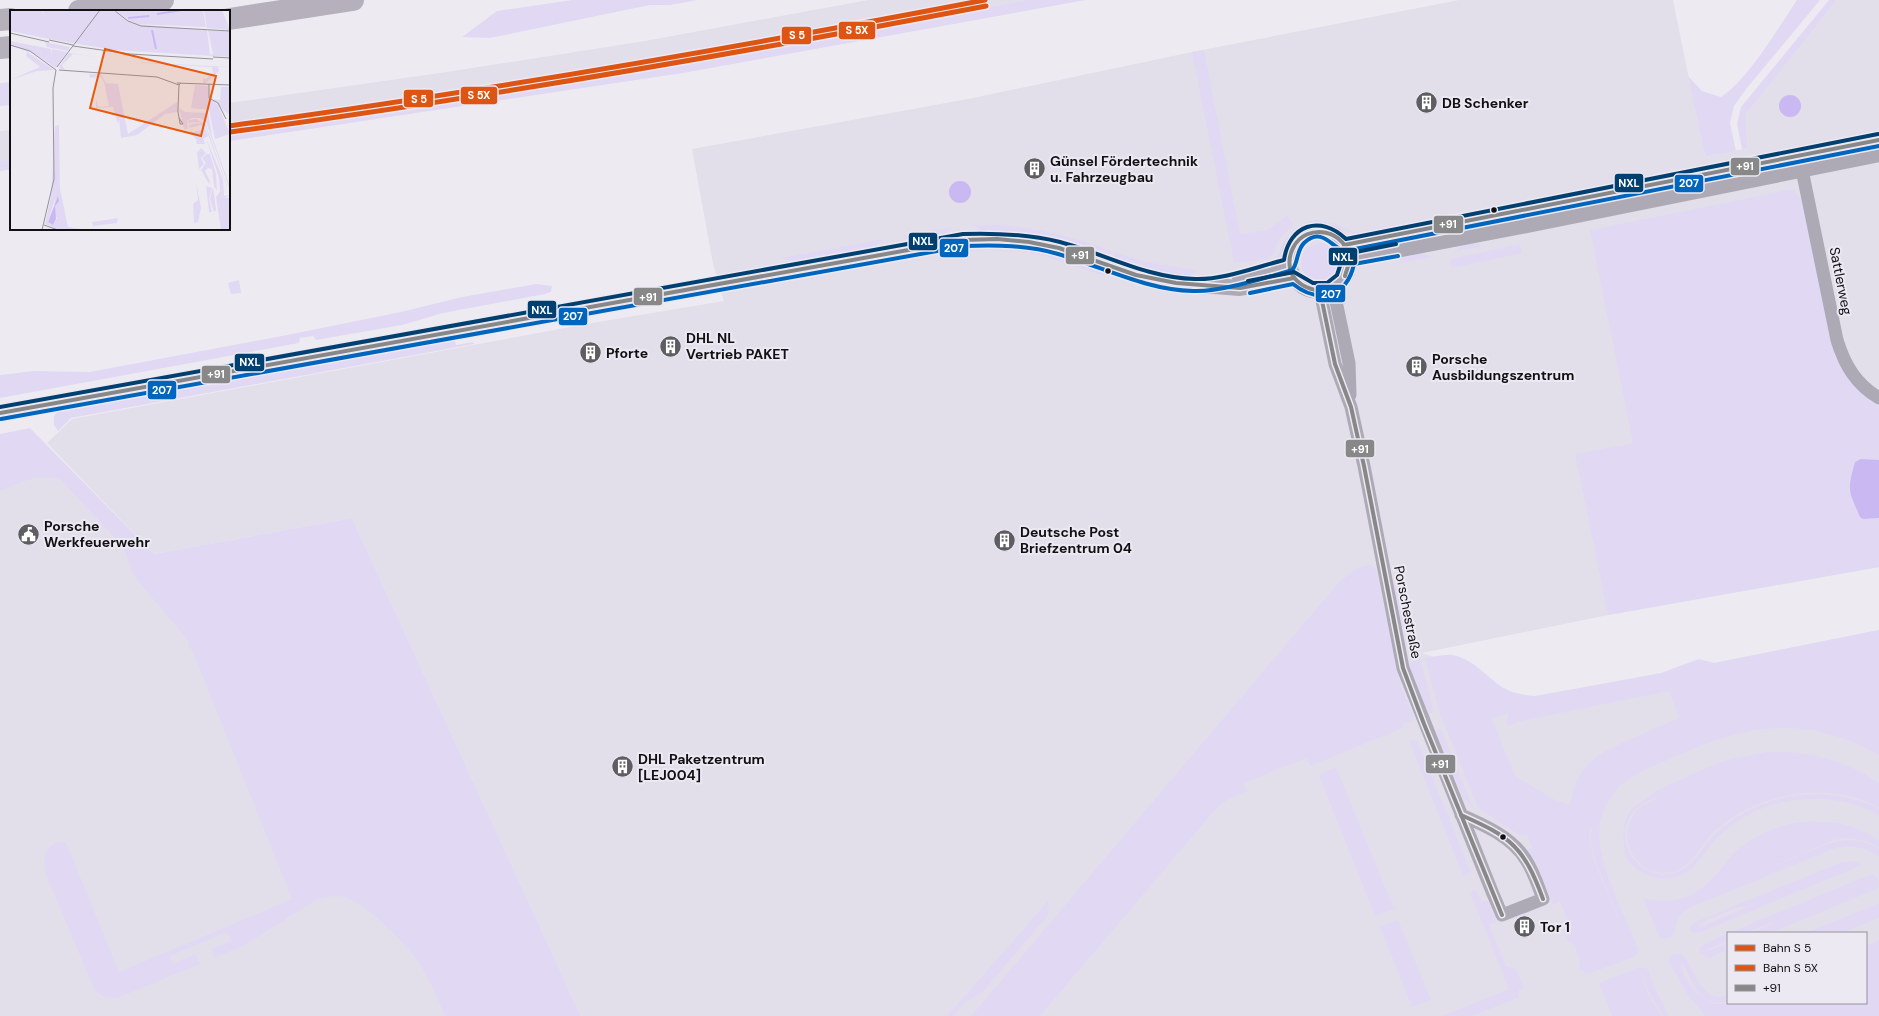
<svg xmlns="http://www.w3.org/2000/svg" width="1879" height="1016" viewBox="0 0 1879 1016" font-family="'DM Sans',sans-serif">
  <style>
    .built { fill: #e2dfeb; fill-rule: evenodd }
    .green { fill: #e1d9f4; fill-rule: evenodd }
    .water { fill: #cab8f2 }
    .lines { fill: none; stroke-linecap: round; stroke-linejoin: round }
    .minor { stroke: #adaab6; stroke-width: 13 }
    .tertiary { stroke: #adaab6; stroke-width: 16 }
    .motorway { stroke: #b5b0bc; stroke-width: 22 }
    .bus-1-casing { stroke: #ece9f3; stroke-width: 7 }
    .bus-2-casing { stroke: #ece9f3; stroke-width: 7 }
    .bus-3-casing { stroke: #ece9f3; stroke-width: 7 }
    .bus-1 { stroke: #888; stroke-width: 4 }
    .bus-2 { stroke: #0065bd; stroke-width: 4 }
    .bus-3 { stroke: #004071; stroke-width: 4 }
    .rail-1-casing { stroke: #ece9f3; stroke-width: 8 }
    .rail-2-casing { stroke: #ece9f3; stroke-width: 8 }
    .rail-1 { stroke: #dd5413; stroke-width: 5 }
    .rail-2 { stroke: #dd5413; stroke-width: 5 }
    .bus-dot { fill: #111013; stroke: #ece9f3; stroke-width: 1.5 }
    .labels { text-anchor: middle; stroke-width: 4; stroke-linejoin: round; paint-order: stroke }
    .poi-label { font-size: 14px; font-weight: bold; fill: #111013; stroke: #ece9f3; text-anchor: start }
    .street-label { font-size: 14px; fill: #111013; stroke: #ece9f3 }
    .inset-river { fill: none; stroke: #cab8f2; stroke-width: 2 }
    .inset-road { fill: none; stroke: #959398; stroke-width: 1 }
    .view { fill: #e8590c; fill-opacity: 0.15; stroke: #e8590c; stroke-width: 2 }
    .inset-edge { fill: none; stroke: #111013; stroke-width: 2 }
    .line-badge { stroke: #ece9f3; stroke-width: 1.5 }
    .badge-label { font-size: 11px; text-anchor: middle; font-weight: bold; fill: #fff }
  </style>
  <rect width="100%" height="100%" fill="#edebf1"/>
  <!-- built -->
  <g class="built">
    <path d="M868,0H1085L682,73L229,141V103L440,73L645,41Z"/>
    <path d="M1459,0H1673L1705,157L1748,148L1744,115L1837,0H1879V567L1608,615L1422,653L1463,667L1484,709L1879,630V1016H581L352,518L154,554L47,443L72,419L592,323L724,301L713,264L692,149L968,99L1192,52ZM1728,933H1866V1003H1728Z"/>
    <path d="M11,130V169L0,171V131Z"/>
    <path d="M54,463L536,1016H0V484Z"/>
  </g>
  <!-- green -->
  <g class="green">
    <path d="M572,0H698L670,5H650L490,38L462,37L497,11Z"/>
    <path d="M1029,0H1085L682,73L229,141V133L576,82L883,28Z"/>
    <path d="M1797,0H1820L1747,88L1734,106L1730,123L1736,151L1705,157L1688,76L1702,91L1721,97C1747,81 1779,27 1797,0Z"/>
    <path d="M1829,0H1837L1745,115L1748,148L1742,149L1737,124L1741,107Z"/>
    <path d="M1204,50L1240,234L1267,230L1287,216L1293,225L1279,239L1274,254L1268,259L1234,263L1192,52Z"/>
    <path d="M11,82V105L0,106V83Z"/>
    <path d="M11,160V169L0,171V161Z"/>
    <path d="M1793,189L1802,201L1805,213L1835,357C1847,379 1858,392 1879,406V460L1861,459L1855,462L1849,484V491L1864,519L1879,518V567L1608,615L1575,454L1633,443L1590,230Z"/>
    <path d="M1317,220L1337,224L1355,233L1386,226L1387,230L1356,235L1331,224L1312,223L1302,226L1292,234L1287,240L1279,258L1276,262L1270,263C1278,258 1279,253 1282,245C1289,230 1302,222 1317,220Z"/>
    <path d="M973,225C1023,223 1067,234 1112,251L1109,258L984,232Z"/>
    <path d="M952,227C949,230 946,234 942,236C933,240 910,243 902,236Z"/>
    <path d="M884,239L872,249L798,262L780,258Z"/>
    <path d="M1479,243L1480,247L1456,251L1461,245Z"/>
    <circle cx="1320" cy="262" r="19"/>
    <path d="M1520,244L1522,253L1452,268L1450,259Z"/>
    <path d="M1005,246L1046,252L1106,272L1105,276L1044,256L1025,252L987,250L933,255L792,280L794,278L955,248Z"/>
    <path d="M1417,250L1432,257L1400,263L1399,253Z"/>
    <path d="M1115,252L1146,262L1197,270L1191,276L1140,269L1112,260Z"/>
    <path d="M239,280L241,293L231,294L228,283Z"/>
    <path d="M536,284L552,286L551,292L545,294L443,313L402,325L316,340L313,336L300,338L299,343L0,398V375L34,371L90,372L287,335L401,312L462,297Z"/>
    <path d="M1149,284L1245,293C1210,297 1178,295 1143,287Z"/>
    <path d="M454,338L456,345L473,342L474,344L71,418L58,431L54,425V416L60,409Z"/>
    <path d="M30,428L154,554L352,518L581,1016H445C437,998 430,980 419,963C408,946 364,901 344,897C335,895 325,898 316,900L245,945L214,958L211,949L231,941L227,932L170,956L173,964L196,954L200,964L120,997C110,999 104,998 95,991L46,875C42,858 44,841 66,842L119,972L292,899L192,650L188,647L189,644L187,639L134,576L125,551L117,540L61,480C39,472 20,483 0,491V434Z"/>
    <path d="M1370,564L1376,569L1401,687L1414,717L1413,720L1402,725L1403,728L1310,766L1306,758L1244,783L1247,791L1228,799L1215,810L1040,1016H971L1339,582L1353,571Z"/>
    <path d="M1401,572L1413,633L1400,623L1393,585Z"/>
    <path d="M1879,630V755C1852,739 1821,730 1790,728C1746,727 1707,742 1668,760C1651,767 1634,774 1620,786C1610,796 1603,809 1600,823C1594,858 1624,913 1637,946L1639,947L1638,953L1634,957L1588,974L1579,969L1580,961L1574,944L1567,940L1560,922L1567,919L1560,902L1553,905L1536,861L1527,850L1532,848L1527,834L1521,836L1478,808L1439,711L1425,658C1434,657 1443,654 1452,655C1472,658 1487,677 1502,687C1512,693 1523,695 1535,696L1661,673L1699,659L1715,663ZM1669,691L1679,718C1663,725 1647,732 1631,739C1599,753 1577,763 1571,802L1568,804L1555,800L1515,776L1492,719L1508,713L1507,725L1510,726L1517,722ZM1593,826L1590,837L1594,857L1633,955L1593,858L1589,837L1590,830Z"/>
    <path d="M1420,659L1434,712L1429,714L1409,665L1413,661Z"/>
    <path d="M1441,729L1474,810L1462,796L1436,731Z"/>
    <path d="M1414,739L1417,740L1471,873L1463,876L1409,741Z"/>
    <path d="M1766,752C1807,750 1846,760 1879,783V807C1825,780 1759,792 1715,831C1701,844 1692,868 1671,872C1639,878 1615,842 1634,814C1639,806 1648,803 1656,799V797C1639,803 1624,817 1625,837C1627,863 1655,883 1680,871C1695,864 1703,846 1715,834C1759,793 1826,782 1879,809V815C1827,787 1760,796 1718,837C1705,850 1696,871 1677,877C1660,882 1642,876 1630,863C1629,861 1626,858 1625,856C1623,842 1621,827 1628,814C1636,802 1650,799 1655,791L1718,763L1727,760Z"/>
    <path d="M1336,767L1394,909L1375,916L1319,776L1322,773Z"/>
    <path d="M1810,821C1835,821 1858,826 1879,840V847C1863,839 1849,836 1832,841L1722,887L1824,845C1844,838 1861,838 1879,849V857C1864,846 1847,844 1830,850L1687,909C1671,920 1680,929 1671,937L1664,939L1659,936L1643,898C1668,905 1695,899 1713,878C1723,867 1730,855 1742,846C1762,831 1785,823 1810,821Z"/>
    <path d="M1844,861H1855L1862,865L1701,932L1693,933L1690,931V926L1695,922ZM1758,902L1699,928H1697L1700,925V923L1741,906V908Z"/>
    <path d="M1869,875H1874L1878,879L1879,886L1877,889L1770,933H1751L1774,923V922L1746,933H1729Z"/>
    <path d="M1476,890L1481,902L1487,900L1497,922L1489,925L1506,966L1516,969L1524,988L1519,990L1518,998L1472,1016H1443L1509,989L1470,892Z"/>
    <path d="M1049,900L1048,915L983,992L967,1001L953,1016H947Z"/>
    <path d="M1879,903V918L1842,933H1806Z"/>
    <path d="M1398,920L1431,1000L1412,1007L1380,926Z"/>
    <path d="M1728,933V941L1706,950H1711L1728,943V950L1709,958L1701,954L1699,950L1701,946Z"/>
    <path d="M1879,940V1016H1705L1687,994L1669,962L1671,955L1681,953C1695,966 1701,1006 1728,995V1001C1696,1010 1695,979 1681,963C1682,979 1699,999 1714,1004L1866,1003V946Z"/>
    <path d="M1640,967L1648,969L1654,987L1669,1016H1664L1651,996L1639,969L1649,996L1662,1016H1612L1599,983Z"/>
  </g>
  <!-- water -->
  <g class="water">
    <circle cx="1790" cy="106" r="11"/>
    <circle cx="960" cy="192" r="11"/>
    <path d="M1861,459L1879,460V518L1863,519L1860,517C1848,489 1847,491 1855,462Z"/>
  </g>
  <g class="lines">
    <!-- minor -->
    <g class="minor">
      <path d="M1800,160L1837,340C1845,366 1856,384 1879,398"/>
      <path d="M1333,287L1349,363L1350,395"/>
      <path d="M1320,291L1335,364L1351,407L1364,466L1403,668L1493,894L1502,915L1543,899C1538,886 1534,872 1526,860C1512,837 1484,825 1461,815"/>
    </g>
    <!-- tertiary -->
    <g class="tertiary">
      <circle cx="1319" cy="261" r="30"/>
      <path d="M1344,245L1879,140"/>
      <path d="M1349,259L1522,226L1879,154"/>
      <path d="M1240,278L1289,265"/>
      <path d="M0,413L964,240L997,239L1029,242L1059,248L1136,275L1176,283L1240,288L1294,278"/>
    </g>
    <!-- motorway -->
    <g class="motorway">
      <path d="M79,11L163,0"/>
      <path d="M229,19L353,0"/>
      <path d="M0,20L11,19"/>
      <path d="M0,48L11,47"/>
    </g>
    <defs>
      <g id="bus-1">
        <path d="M1344,245L1879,140"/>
        <path d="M1320,291L1335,364L1351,407L1364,466L1403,668L1424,724L1502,915"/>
        <path d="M1320,291C1308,289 1296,284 1291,272C1288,263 1289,256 1293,248C1306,221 1349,230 1349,261C1349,266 1346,271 1345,276"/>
        <path d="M0,413L964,240L997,239L1029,242L1059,248L1136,275L1176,283L1240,288L1294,278"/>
        <path d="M1461,815C1511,837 1524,847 1543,899"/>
      </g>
      <g id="bus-2">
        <path d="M1250,293L1293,284C1318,304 1347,297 1354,264L1398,256"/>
        <path d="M1,419L965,246C996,245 1028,245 1058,254C1103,267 1146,290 1193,291C1220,292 1265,278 1292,270C1298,265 1296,251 1304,243C1323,225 1333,250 1345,251L1879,146"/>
      </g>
      <g id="bus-3">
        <path d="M1248,281L1294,272L1313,283H1327L1337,275L1343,257L1346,254L1396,244"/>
        <path d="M0,407L963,234C996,233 1028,234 1060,242C1105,254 1147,278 1195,279C1223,280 1256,267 1284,260C1289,225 1320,214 1346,239L1878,134"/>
      </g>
    </defs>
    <!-- bus-1 casing -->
    <use href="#bus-1" class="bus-1-casing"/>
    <!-- bus-2 casing -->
    <use href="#bus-2" class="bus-2-casing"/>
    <!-- bus-3 casing -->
    <use href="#bus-3" class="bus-3-casing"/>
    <!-- bus-1 -->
    <use href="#bus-1" class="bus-1"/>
    <!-- bus-2 -->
    <use href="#bus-2" class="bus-2"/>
    <!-- bus-3 -->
    <use href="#bus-3" class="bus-3"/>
    <defs>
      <path id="rail-1" d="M229,126C482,92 734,48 985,0"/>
      <path id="rail-2" d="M230,132C483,98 735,54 986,6"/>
    </defs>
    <!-- rail-1 casing -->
    <use href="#rail-1" class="rail-1-casing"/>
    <!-- rail-2 casing -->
    <use href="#rail-2" class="rail-2-casing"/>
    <!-- rail-1 -->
    <use href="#rail-1" class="rail-1"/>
    <!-- rail-2 -->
    <use href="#rail-2" class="rail-2"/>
  </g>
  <!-- icons -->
  <defs>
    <symbol id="building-disc" viewBox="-11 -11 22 22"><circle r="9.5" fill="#5e5d61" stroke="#ece9f3"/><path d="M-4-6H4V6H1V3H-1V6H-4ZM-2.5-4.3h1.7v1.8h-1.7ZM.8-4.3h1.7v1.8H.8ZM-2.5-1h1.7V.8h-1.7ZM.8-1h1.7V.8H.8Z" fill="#fff"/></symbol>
    <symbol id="civic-disc" viewBox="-11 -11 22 22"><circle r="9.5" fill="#5e5d61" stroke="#ece9f3"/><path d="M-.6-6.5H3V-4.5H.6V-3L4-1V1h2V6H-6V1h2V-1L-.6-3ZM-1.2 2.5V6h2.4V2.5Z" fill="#fff"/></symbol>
  </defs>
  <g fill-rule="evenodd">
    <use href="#building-disc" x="1414" y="90" width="25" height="25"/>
    <use href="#building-disc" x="1022" y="156" width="25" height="25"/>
    <use href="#building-disc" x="658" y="334" width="25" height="25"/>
    <use href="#building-disc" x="578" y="340" width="25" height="25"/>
    <use href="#building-disc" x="1404" y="354" width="25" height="25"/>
    <use href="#civic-disc" x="16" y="522" width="25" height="25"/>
    <use href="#building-disc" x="992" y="528" width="25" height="25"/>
    <use href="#building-disc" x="610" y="754" width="25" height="25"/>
    <use href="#building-disc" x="1512" y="914" width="25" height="25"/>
  </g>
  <!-- markers -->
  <g class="bus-dot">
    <circle cx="1494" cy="210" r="3.5"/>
    <circle cx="1108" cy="271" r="3.5"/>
    <circle cx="1503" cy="837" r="3.5"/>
  </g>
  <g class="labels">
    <!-- poi labels -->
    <g class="poi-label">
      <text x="1442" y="108">DB Schenker</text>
      <text x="1050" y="166">Günsel Fördertechnik<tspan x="1050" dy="16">u. Fahrzeugbau</tspan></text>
      <text x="686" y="343">DHL NL<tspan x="686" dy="16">Vertrieb PAKET</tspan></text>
      <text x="606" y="358">Pforte</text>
      <text x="1432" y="364">Porsche<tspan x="1432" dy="16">Ausbildungszentrum</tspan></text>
      <text x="44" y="531">Porsche<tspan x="44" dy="16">Werkfeuerwehr</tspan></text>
      <text x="1020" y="537">Deutsche Post<tspan x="1020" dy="16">Briefzentrum 04</tspan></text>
      <text x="638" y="764">DHL Paketzentrum<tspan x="638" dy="16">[LEJ004]</tspan></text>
      <text x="1540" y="932">Tor 1</text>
    </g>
    <!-- street labels -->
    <g class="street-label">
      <text transform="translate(1841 281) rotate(79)" y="5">Sattlerweg</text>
      <text transform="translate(1408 612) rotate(79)" y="5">Porschestraße</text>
    </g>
  </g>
  <!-- overview -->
  <g transform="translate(10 10)">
    <rect width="220" height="220" fill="#edebf1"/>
    <path d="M0,0H32L34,7L33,0H103L123,14L197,20L200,45L203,44L198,20L220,21V47L104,40L44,30L0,21ZM105,0H193L196,17L124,14ZM194,0H212L220,20L197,18ZM0,31L41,39L42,44V39L57,42L46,58L25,44L0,35ZM35,32L60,37L58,41L37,37ZM13,39L44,60L27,61L0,70L30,57L16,46L17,42ZM59,43L125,52L220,57H208L209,61L196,73H193V68L196,69L203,63L202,57L134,53L63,44L52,55L55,60L51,59L49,57ZM79,64H91L96,73L108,74L118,124L167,92L168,102L155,104L127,125L111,128L109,109L108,114L103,97L86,98V89L88,97L99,96L94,72L91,67L80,68ZM185,75L198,76L199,89L207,93L220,124L205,129L199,100L181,98ZM211,77H220V102L218,104L201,89L210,90ZM169,98L175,102L198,103L202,126L220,177V180L196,112L190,108H181L177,111L178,119H174ZM186,109L196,115L217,176V177L195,116L189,112L178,113L179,110ZM188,113L192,114L195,118L198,126L193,129L195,134H187L186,129L180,122V119L182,122L194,120L191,115L179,118V115ZM49,115L50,179L58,217L78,220H49L35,214L41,187L45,116ZM45,188L44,203L47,208L43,215L38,212ZM196,128L213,169L214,186L220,185L215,188H220V220H211L206,187L210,182L209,168ZM191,138L196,143L191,148L194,154L189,159L187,143ZM197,144H200L206,164L207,181L204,176L202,159L198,158L195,161L200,171L199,174L191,160L196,153L192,148ZM186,172L191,198L188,212L184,213L183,194L188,190ZM196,176L202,178L199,189L202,202H199ZM203,177L206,200L204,202L200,189ZM108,208L107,213L83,216L82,212Z" fill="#e1d9f4" fill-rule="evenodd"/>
    <path d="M48,186L49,191L45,196L46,209L43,215L38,212Z" fill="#cab8f2"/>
    <path class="inset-river" d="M147,4L172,0M118,8L139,6M142,20L146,39"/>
    <path class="inset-road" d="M104,0L118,11L131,16L220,21M0,23L39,32M39,30L63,35M0,35L20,41L46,60M63,36L120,44L203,49M203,47L220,48M47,57L90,0M49,60L147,67L169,75L171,73M167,73L220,75M199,74V88L208,93L216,109M169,75L168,98V102L170,113V114H173L169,108M34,215L48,220M32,220L44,169L43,78L46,60"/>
    <path class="view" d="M95,39L206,66L191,126L80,98Z"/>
    <rect width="220" height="220" class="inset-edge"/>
  </g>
  <g class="line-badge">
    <rect x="838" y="21" width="38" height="19" rx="4" fill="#dd5413"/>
    <rect x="781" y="26" width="31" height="19" rx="4" fill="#dd5413"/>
    <rect x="460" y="86" width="38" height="19" rx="4" fill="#dd5413"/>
    <rect x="403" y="89" width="31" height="19" rx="4" fill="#dd5413"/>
    <rect x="1730" y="157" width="30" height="19" rx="4" fill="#888"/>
    <rect x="1614" y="173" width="30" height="20" rx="4" fill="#004071"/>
    <rect x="1674" y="174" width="30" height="19" rx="4" fill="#0065bd"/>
    <rect x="1433" y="215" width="31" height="19" rx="4" fill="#888"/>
    <rect x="908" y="232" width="30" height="19" rx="4" fill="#004071"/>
    <rect x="939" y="238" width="30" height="20" rx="4" fill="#0065bd"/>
    <rect x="1065" y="246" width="30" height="19" rx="4" fill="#888"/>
    <rect x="1328" y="247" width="30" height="19" rx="4" fill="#004071"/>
    <rect x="1315" y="284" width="31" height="19" rx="4" fill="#0065bd"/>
    <rect x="633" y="287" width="30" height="19" rx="4" fill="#888"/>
    <rect x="527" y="300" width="30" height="19" rx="4" fill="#004071"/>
    <rect x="558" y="307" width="30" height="19" rx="4" fill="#0065bd"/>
    <rect x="234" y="353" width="31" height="19" rx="4" fill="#004071"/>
    <rect x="201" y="365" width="30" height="19" rx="4" fill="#888"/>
    <rect x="147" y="380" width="30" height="20" rx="4" fill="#0065bd"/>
    <rect x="1345" y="439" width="30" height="19" rx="4" fill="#888"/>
    <rect x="1425" y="754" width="31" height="20" rx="4" fill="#888"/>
  </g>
  <g class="badge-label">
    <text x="857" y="34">S 5X</text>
    <text x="797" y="39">S 5</text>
    <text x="479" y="99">S 5X</text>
    <text x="419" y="103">S 5</text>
    <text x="1745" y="170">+91</text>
    <text x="1629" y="187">NXL</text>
    <text x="1689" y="187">207</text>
    <text x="1448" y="228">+91</text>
    <text x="923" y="245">NXL</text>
    <text x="954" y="252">207</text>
    <text x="1080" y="259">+91</text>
    <text x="1343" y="261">NXL</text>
    <text x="1331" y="298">207</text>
    <text x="648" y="301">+91</text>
    <text x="542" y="314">NXL</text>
    <text x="573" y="320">207</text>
    <text x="250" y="366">NXL</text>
    <text x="216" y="378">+91</text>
    <text x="162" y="394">207</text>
    <text x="1360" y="453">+91</text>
    <text x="1440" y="768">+91</text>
  </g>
  <!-- legend -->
  <rect x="1727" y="932" width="140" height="72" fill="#ece9f3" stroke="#949299"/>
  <rect x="1735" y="945" width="20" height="6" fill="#dd5413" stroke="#949299"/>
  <text x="1763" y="952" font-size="12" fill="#111013">Bahn S 5</text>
  <rect x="1735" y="965" width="20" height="6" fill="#dd5413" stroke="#949299"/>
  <text x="1763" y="972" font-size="12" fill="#111013">Bahn S 5X</text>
  <rect x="1735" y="985" width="20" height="6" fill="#888888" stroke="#949299"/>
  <text x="1763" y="992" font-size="12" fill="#111013">+91</text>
</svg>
